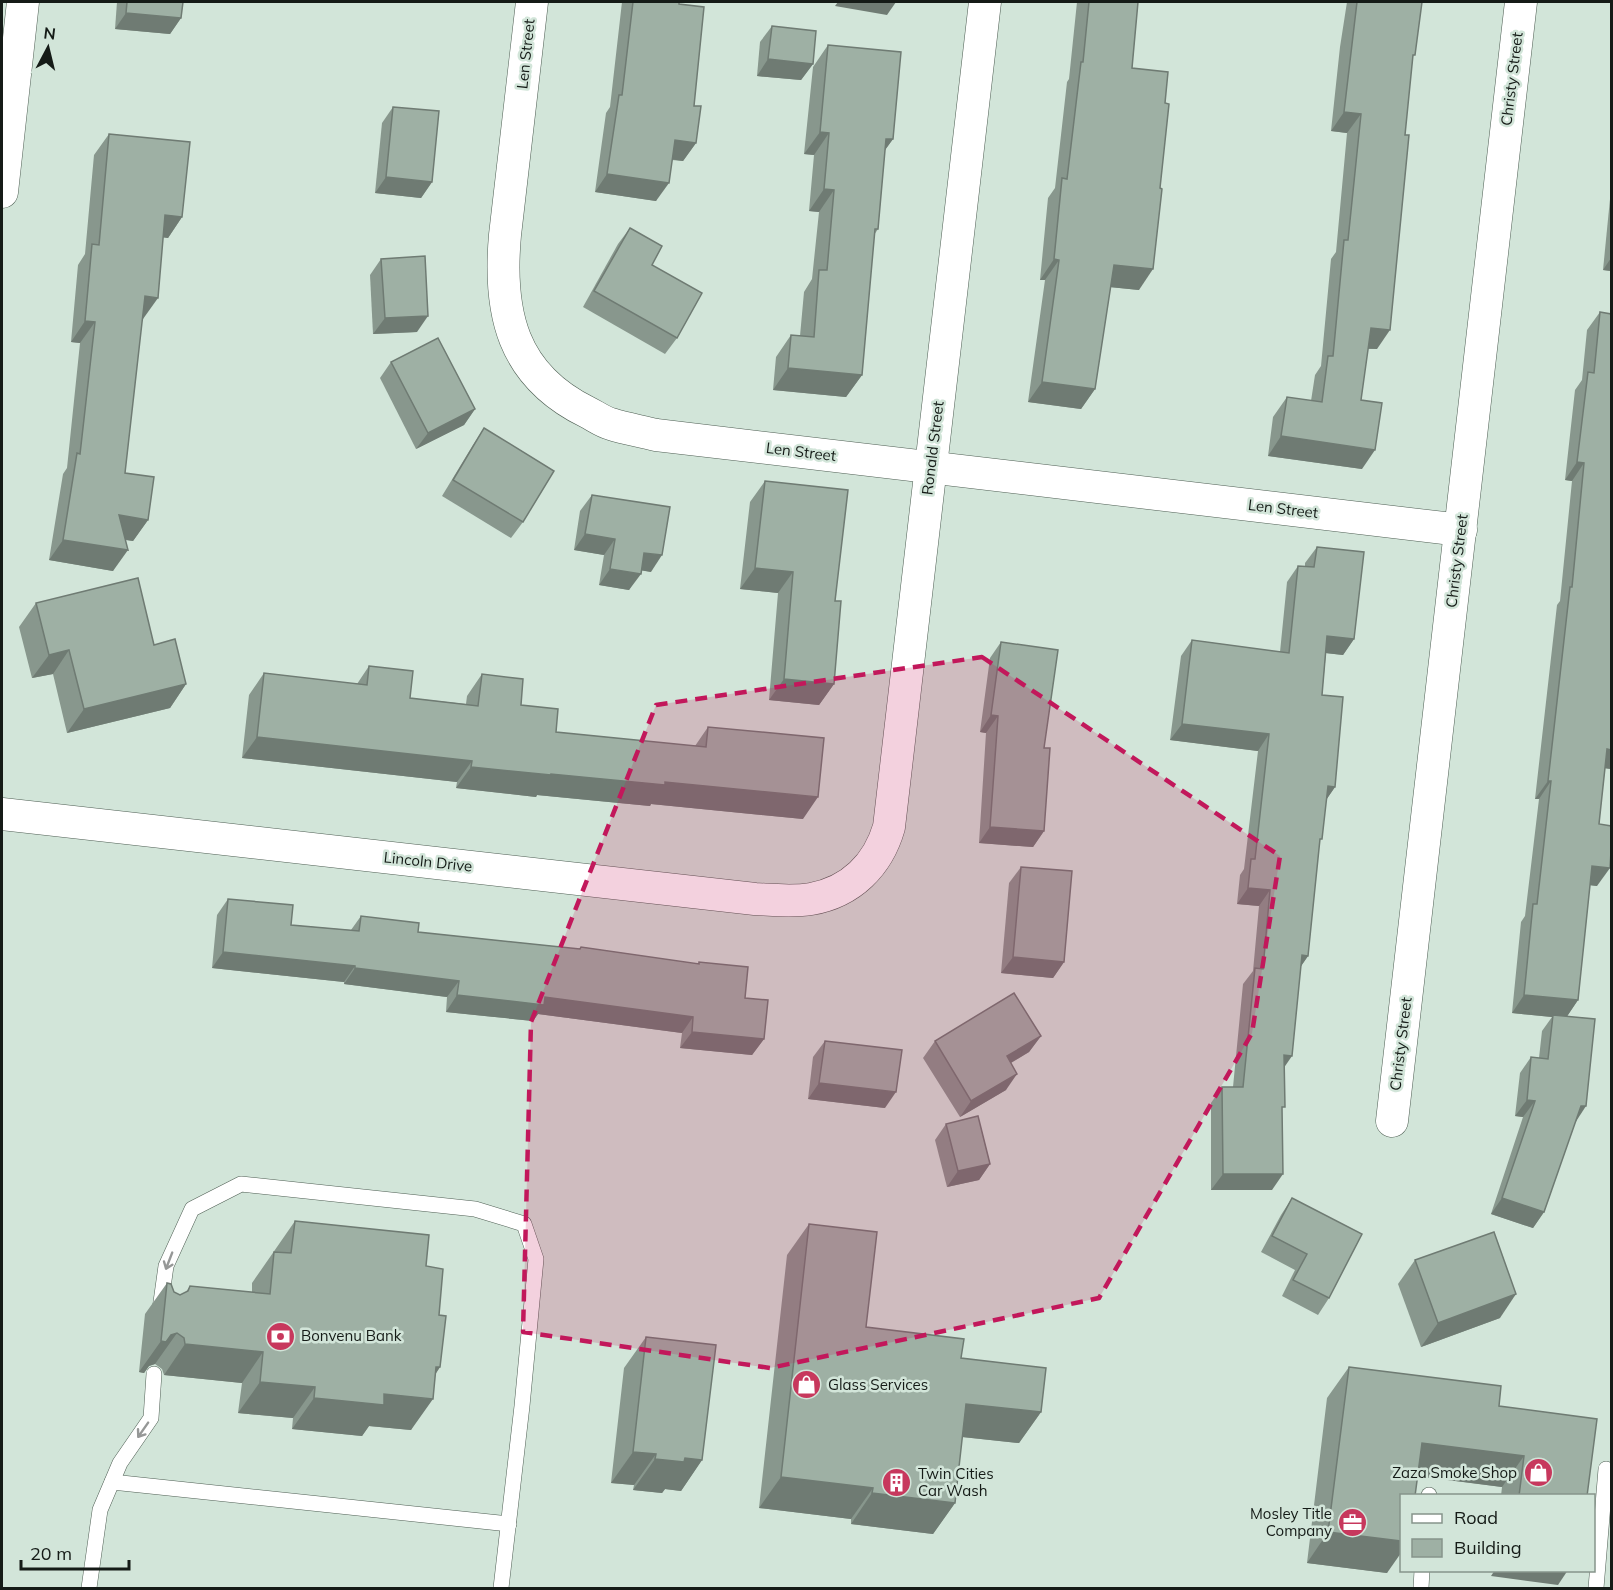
<svg xmlns="http://www.w3.org/2000/svg" width="1613" height="1590" viewBox="0 0 1613 1590" font-family="Mulish,sans-serif">
  <style>
    .lines { fill: none; stroke-linecap: round; stroke-linejoin: round }
    .service-casing { stroke: #4f5f54; stroke-width: 16 }
    .minor-casing { stroke: #4f5f54; stroke-width: 33 }
    .service { stroke: #fff; stroke-width: 15 }
    .minor { stroke: #fff; stroke-width: 32 }
    .wall { fill: #88978d }
    .shaded-wall { fill: #6f7b73 }
    .building { fill: #9eb0a4; stroke: #6f7b73; stroke-width: 1.5 }
    .oneway { stroke: #969897 }
    .marked { fill: #c2185b; fill-opacity: 0.2; stroke: #c2185b; stroke-width: 4.5; stroke-dasharray: 12 8; stroke-linejoin: round }
    .labels { text-anchor: middle; stroke-width: 5; stroke-linejoin: round; paint-order: stroke }
    .street-label { font-size: 15px; fill: #151b17; stroke: #d2e5d9 }
    .poi-label { font-size: 15px; fill: #151b17; stroke: #d2e5d9; text-anchor: start }
  </style>
  <rect width="100%" height="100%" fill="#d2e5d9"/>
  <g class="lines">
    <defs>
      <g id="service">
        <path d="M160,1309L166,1266L192,1209L241,1184L475,1209L524,1224L536,1259L522,1406L501,1588"/>
        <path d="M112,1482L509,1524"/>
        <path d="M1429,1496V1495"/>
        <path d="M89,1588L100,1510L120,1463L151,1418L154,1374"/>
        <path d="M1421,1588L1422,1570"/>
        <path d="M1596,1588L1606,1469"/>
      </g>
      <g id="minor">
        <path d="M532,2L505,235C498,313 512,375 587,412C595,416 603,422 611,424C626,429 641,431 656,435L1461,530"/>
        <path d="M2,192L23,2"/>
        <path d="M2,814L755,899C774,900 793,902 811,899C851,892 878,865 889,827L985,2"/>
        <path d="M1392,1121L1521,2"/>
      </g>
    </defs>
    <!-- service casing -->
    <use href="#service" class="service-casing"/>
    <!-- minor casing -->
    <use href="#minor" class="minor-casing"/>
    <!-- service -->
    <use href="#service" class="service"/>
    <!-- minor -->
    <use href="#minor" class="minor"/>
  </g>
  <!-- wall -->
  <g class="wall">
    <path d="M117,2H183L181,18L170,34L115,29Z"/>
    <path d="M622,2H679L694,106L696,143L683,161L672,160L656,201L595,192L606,113L610,107Z"/>
    <path d="M1077,2H1138L1132,68L1139,290L1110,287L1095,389L1081,409L1028,402L1045,280H1040L1048,198L1055,188L1067,82L1069,79Z"/>
    <path d="M1347,2H1422L1413,57L1377,349H1368L1361,400L1362,469L1268,456L1273,417L1287,397L1311,401L1315,375L1321,366L1331,259L1336,252L1347,133L1331,131L1340,47Z"/>
    <path d="M772,26L813,64L801,80L757,76L760,42Z"/>
    <path d="M828,45L893,139L885,150L878,229L874,235L862,375L846,397L773,390L776,357L791,335L800,336L804,292L812,279L819,212L809,211L814,155L804,154L813,67Z"/>
    <path d="M393,107L432,182L421,198L375,193L382,123Z"/>
    <path d="M109,134L182,217L168,238L163,237L143,319H142L125,473L148,520L133,541L125,540L113,571L49,560L63,474L67,468L80,343L71,342L78,265L85,254L94,155Z"/>
    <path d="M1611,189V271L1603,270Z"/>
    <path d="M630,228L652,265L677,338L665,354L583,307L618,244Z"/>
    <path d="M381,259L417,332L373,334L370,275Z"/>
    <path d="M1600,312L1611,314V769L1605,768L1599,824L1597,886L1590,885L1578,1000L1567,1016L1576,1120L1544,1212L1533,1228L1491,1214L1523,1117L1515,1116L1520,1073L1531,1057L1539,1058L1542,1031L1552,1017L1512,1013L1521,922L1525,916L1539,799H1535L1557,605L1560,601L1572,481L1565,480L1575,390L1582,380L1587,330Z"/>
    <path d="M391,362L475,409L464,425L416,449L380,378Z"/>
    <path d="M484,428L523,522L511,538L442,496L473,445Z"/>
    <path d="M765,481L835,601L834,684L819,705L769,700L778,593L740,589L750,502Z"/>
    <path d="M592,495L651,572L641,570L629,590L599,585L604,555L574,550L580,511Z"/>
    <path d="M1317,547L1354,639L1343,655L1326,653L1322,695L1335,787L1326,800L1319,842L1308,956L1301,966L1284,1068L1282,1111L1272,1190H1211V1103L1222,1087H1233L1243,984L1253,971L1259,906L1237,904L1240,875L1244,869L1258,751L1170,740L1181,656L1192,640L1280,652L1287,582L1298,566H1305V563Z"/>
    <path d="M36,603L154,645L186,684L170,708L67,733L53,674L32,678L19,627Z"/>
    <path d="M1001,642L1044,748V831L1033,847L979,843L986,733L980,732L990,658Z"/>
    <path d="M369,666L410,698L466,704L467,696L482,674L556,732L695,746L708,727L803,819L651,804L650,806L537,795L536,797L456,788L457,782L242,758L249,695L264,673L357,684Z"/>
    <path d="M1021,867L1064,962L1053,978L1001,973L1009,883Z"/>
    <path d="M228,899L291,925L351,930L361,916L418,932L579,949L581,947L698,964L699,962L745,998L764,1039L752,1055L680,1048L682,1033L538,1014L533,1021L446,1012L447,997L344,984V982L212,968L217,915Z"/>
    <path d="M1041,1036L1029,1052L1011,1063L1006,1090L960,1117L923,1058L935,1041Z"/>
    <path d="M825,1041L885,1108L808,1099L813,1057Z"/>
    <path d="M946,1124L990,1164L979,1180L947,1187L935,1140Z"/>
    <path d="M1292,1198L1329,1298L1318,1315L1282,1296L1295,1270L1261,1252L1281,1215Z"/>
    <path d="M295,1221L426,1266L439,1315L440,1367L435,1375L411,1430L369,1426L362,1436L292,1429L293,1418L238,1413L242,1383L164,1375L162,1369L155,1364L149,1366L144,1373L139,1372L145,1314L167,1283L174,1292L180,1295L186,1292L190,1286L252,1292V1283Z"/>
    <path d="M809,1224L866,1327L961,1358L1041,1412L1019,1443L962,1437L955,1503L933,1534L851,1524V1519L759,1508L787,1255Z"/>
    <path d="M1415,1260L1500,1318L1421,1347L1398,1284Z"/>
    <path d="M646,1337L702,1460L681,1491L665,1489L662,1493L633,1490L634,1485L611,1483L624,1368Z"/>
    <path d="M1349,1367L1499,1406L1587,1496H1501L1502,1487L1418,1476L1387,1573L1307,1563L1327,1398Z"/>
  </g>
  <!-- shaded-wall -->
  <g class="shaded-wall">
    <path d="M838,2H896L887,15L835,6Z"/>
    <path d="M126,13L181,18L170,34L115,29Z"/>
    <path d="M768,59L813,64L801,80L757,76Z"/>
    <path d="M1344,112L1361,114L1347,133L1331,131Z"/>
    <path d="M820,132L829,133L814,155L804,154Z"/>
    <path d="M886,139H893L877,161Z"/>
    <path d="M675,140L696,143L683,161L662,158Z"/>
    <path d="M607,174L669,183L656,201L595,192Z"/>
    <path d="M386,177L432,182L421,198L375,193Z"/>
    <path d="M824,189L834,190L819,212L809,211Z"/>
    <path d="M165,215L182,217L168,238L151,236Z"/>
    <path d="M1611,258V271L1603,270Z"/>
    <path d="M1054,259L1059,260L1045,280H1040Z"/>
    <path d="M1114,265L1153,269L1139,290L1099,286Z"/>
    <path d="M145,296L158,298L143,319L130,317Z"/>
    <path d="M428,316L417,332L373,334L385,318Z"/>
    <path d="M85,321L95,322L80,343L71,342Z"/>
    <path d="M1371,328L1390,330L1377,349L1358,348Z"/>
    <path d="M788,368L862,375L846,397L773,390Z"/>
    <path d="M1042,382L1095,389L1081,409L1028,402Z"/>
    <path d="M475,409L464,425L416,449L428,433Z"/>
    <path d="M1281,436L1375,450L1362,469L1268,456Z"/>
    <path d="M1577,462L1584,463L1572,481L1565,480Z"/>
    <path d="M119,515L148,520L133,541L105,536Z"/>
    <path d="M585,534L615,539L604,555L574,550Z"/>
    <path d="M63,540L128,550L113,571L49,560Z"/>
    <path d="M644,553L662,555L651,572L633,569Z"/>
    <path d="M755,568L793,572L778,593L740,589Z"/>
    <path d="M610,569L641,574L629,590L599,585Z"/>
    <path d="M1327,636L1354,639L1343,655L1316,652Z"/>
    <path d="M69,650L53,674L32,678L49,655Z"/>
    <path d="M784,679L834,684L819,705L769,700Z"/>
    <path d="M186,684L170,708L67,733L84,709Z"/>
    <path d="M991,715L998,716L986,733L980,732Z"/>
    <path d="M1182,724L1269,734L1258,751L1170,740Z"/>
    <path d="M257,737L472,761L457,782L242,758Z"/>
    <path d="M1607,749L1611,750V769L1594,767Z"/>
    <path d="M471,767L665,782L818,797L803,819L651,804L650,806L537,795L536,797L456,788Z"/>
    <path d="M1548,781H1551L1539,799H1535Z"/>
    <path d="M1328,786L1335,787L1324,803Z"/>
    <path d="M990,827L1044,831L1033,847L979,843Z"/>
    <path d="M1592,866L1610,868L1597,886L1579,884Z"/>
    <path d="M1248,888L1270,890L1259,906L1237,904Z"/>
    <path d="M223,952L355,966L344,982L212,968Z"/>
    <path d="M1302,955L1308,956L1297,972Z"/>
    <path d="M1013,957L1064,962L1053,978L1001,973Z"/>
    <path d="M355,968L459,981L447,997L344,984Z"/>
    <path d="M457,995L545,997L693,1017L682,1033L538,1014L533,1021L446,1012Z"/>
    <path d="M1524,995L1578,1000L1566,1018L1553,1015L1552,1017L1512,1013Z"/>
    <path d="M692,1032L764,1039L752,1055L680,1048Z"/>
    <path d="M1041,1036L1029,1052L995,1072L1007,1056Z"/>
    <path d="M1284,1055L1292,1056L1281,1072Z"/>
    <path d="M1017,1074L1006,1090L960,1117L971,1101Z"/>
    <path d="M819,1083L896,1092L885,1108L808,1099Z"/>
    <path d="M1527,1100L1535,1101L1523,1117L1515,1116Z"/>
    <path d="M1581,1106H1586L1575,1123Z"/>
    <path d="M990,1164L979,1180L947,1187L958,1171Z"/>
    <path d="M1223,1174H1283L1272,1190H1211Z"/>
    <path d="M1502,1198L1544,1212L1533,1228L1491,1214Z"/>
    <path d="M1516,1294L1500,1318L1421,1347L1438,1323Z"/>
    <path d="M177,1333L155,1364L149,1366L144,1373L139,1372L161,1341L171,1335Z"/>
    <path d="M185,1344L263,1352L242,1383L164,1375Z"/>
    <path d="M436,1367H440L419,1398L433,1399L411,1430L369,1426L362,1436L292,1429L314,1398L384,1394Z"/>
    <path d="M260,1382L315,1387L293,1418L238,1413Z"/>
    <path d="M966,1404L1041,1412L1019,1443L944,1435Z"/>
    <path d="M1422,1443L1524,1456L1502,1487L1400,1474Z"/>
    <path d="M633,1452L656,1454L634,1485L611,1483Z"/>
    <path d="M685,1458L702,1460L681,1491L665,1489L662,1493L633,1490L655,1459Z"/>
    <path d="M781,1477L873,1488L851,1519L759,1508Z"/>
    <path d="M872,1493L955,1503L933,1534L851,1524Z"/>
    <path d="M1328,1532L1401,1541V1553L1387,1573L1307,1563Z"/>
    <path d="M1495,1570H1568L1558,1585L1491,1576Z"/>
  </g>
  <!-- building -->
  <g class="building">
    <path d="M127,2H183L181,18L126,13Z"/>
    <path d="M633,2H679V4L704,7L694,106H701L696,143L675,140L669,183L607,174L619,95H622Z"/>
    <path d="M1089,2H1138L1132,68L1168,72L1165,103L1169,104L1160,188L1162,189L1153,269L1114,265L1095,389L1042,382L1059,260L1054,259L1062,178L1067,179L1081,62H1083Z"/>
    <path d="M1357,2H1422L1415,55H1413L1405,135H1409L1390,330L1371,328L1361,400L1382,403L1375,450L1281,436L1287,397L1322,402L1328,356H1333L1344,240H1348L1361,114L1344,112Z"/>
    <path d="M772,26L816,31L813,64L768,59Z"/>
    <path d="M828,45L901,52L893,139H886L878,229H875L862,375L788,368L791,335L814,337L819,270H827L834,190L824,189L829,133L820,132Z"/>
    <path d="M393,107L439,111L432,182L386,177Z"/>
    <path d="M109,134L190,142L182,217L165,215L158,298L145,296L125,473L154,477L148,520L119,515L128,550L63,540L77,453L80,454L95,322L85,321L92,244L99,245Z"/>
    <path d="M630,228L662,246L652,265L702,293L677,338L594,291Z"/>
    <path d="M425,256L428,316L385,318L381,259Z"/>
    <path d="M1600,312L1611,314V750L1607,749L1599,824L1611,826V851L1610,868L1592,866L1578,1000L1524,995L1533,904H1537L1551,781H1548L1570,587H1572L1584,463L1577,462L1588,372L1594,373Z"/>
    <path d="M438,338L475,409L428,433L391,362Z"/>
    <path d="M484,428L554,471L523,522L453,480Z"/>
    <path d="M765,481L848,490L835,601H841L834,684L784,679L793,572L755,568Z"/>
    <path d="M592,495L670,507L662,555L644,553L641,574L610,569L615,539L585,534Z"/>
    <path d="M1317,547L1364,552L1354,639L1327,636L1322,695L1343,697L1335,787L1328,786L1322,839H1320L1308,956L1302,955L1292,1056L1284,1055L1285,1107H1282L1283,1174H1223L1222,1087H1243L1255,968L1263,969L1270,890L1248,888L1251,859H1255L1269,734L1182,724L1192,640L1289,653L1298,566L1314,567Z"/>
    <path d="M138,578L154,645L175,639L186,684L84,709L69,650L49,655L36,603Z"/>
    <path d="M1001,642L1058,650L1044,748H1050L1044,831L990,827L998,716L991,715Z"/>
    <path d="M369,666L413,671L410,698L478,706L482,674L523,679L521,705L558,709L556,732L706,747L708,727L824,738L818,797L665,782V785L551,774V775L471,767L472,761L257,737L264,673L367,685Z"/>
    <path d="M1021,867L1072,871L1064,962L1013,957Z"/>
    <path d="M228,899L293,905L291,925L359,931L361,916L419,923L418,932L580,949L581,947L699,964V962L748,967L745,998L768,1000L764,1039L692,1032L693,1017L545,997L544,1005L457,995L459,981L355,968V966L223,952Z"/>
    <path d="M1014,993L1041,1036L1007,1056L1017,1074L971,1101L935,1041Z"/>
    <path d="M1553,1015L1595,1019L1586,1106H1581L1544,1212L1502,1198L1535,1101L1527,1100L1531,1057L1548,1059Z"/>
    <path d="M825,1041L902,1050L896,1092L819,1083Z"/>
    <path d="M978,1116L990,1164L958,1171L946,1124Z"/>
    <path d="M1292,1198L1362,1234L1329,1298L1293,1280L1307,1254L1272,1236Z"/>
    <path d="M295,1221L429,1235L426,1266L443,1269L439,1315L446,1316L440,1367H436L433,1399L384,1394V1405L314,1398L315,1387L260,1382L263,1352L185,1344L184,1338L177,1333L171,1335L166,1342L161,1341L167,1283L171,1284L174,1292L180,1295L188,1291L190,1286L270,1294L274,1252L291,1253Z"/>
    <path d="M809,1224L877,1232L866,1327L964,1339L961,1358L1046,1368L1041,1412L966,1404L955,1503L872,1493L873,1488L781,1477Z"/>
    <path d="M1494,1232L1516,1294L1438,1323L1415,1260Z"/>
    <path d="M646,1337L716,1345L702,1460L685,1458L684,1462L655,1459L656,1454L633,1452Z"/>
    <path d="M1349,1367L1501,1386L1499,1406L1597,1419L1587,1496H1519L1524,1456L1422,1443L1415,1496H1401V1541L1328,1532Z"/>
  </g>
  <!-- one-way arrows -->
  <defs><path id="oneway-shaft" d="M-6 0H5M1.5-3L5.5 0L1.5 3" fill="none" stroke-width="1.6" stroke-linecap="round" stroke-linejoin="round" transform="scale(1.5)"/></defs>
  <g class="oneway">
    <use href="#oneway-shaft" transform="translate(169 1261) rotate(111)"/>
    <use href="#oneway-shaft" transform="translate(143 1430) rotate(125)"/>
  </g>
  <!-- marked area -->
  <path class="marked" d="M982,657L1280,856L1252,1033L1099,1298L770,1368L523,1332L531,1022L656,705Z"/>
  <!-- icons -->
  <defs>
    <symbol id="bank-disc" viewBox="-11 -11 22 22"><circle r="9.5" fill="#c7385d" stroke="#d2e5d9"/><path d="M-6-4H6V4H-6ZM0-2.3a2.3 2.3 0 1 0 0 4.6a2.3 2.3 0 1 0 0-4.6Z" fill="#fff"/></symbol>
    <symbol id="shop-disc" viewBox="-11 -11 22 22"><circle r="9.5" fill="#c7385d" stroke="#d2e5d9"/><path d="M-5-2.5h2.3a2.7 3.5 0 0 1 5.4 0H5L5.5 6h-11ZM-1.5-2.5h3a1.5 2.3 0 0 0-3 0Z" fill="#fff"/></symbol>
    <symbol id="building-disc" viewBox="-11 -11 22 22"><circle r="9.5" fill="#c7385d" stroke="#d2e5d9"/><path d="M-4-6H4V6H1V3H-1V6H-4ZM-2.5-4.3h1.7v1.8h-1.7ZM.8-4.3h1.7v1.8H.8ZM-2.5-1h1.7V.8h-1.7ZM.8-1h1.7V.8H.8Z" fill="#fff"/></symbol>
    <symbol id="office-disc" viewBox="-11 -11 22 22"><circle r="9.5" fill="#c7385d" stroke="#d2e5d9"/><path d="M-6-3h4V-5.5h4V-3h4V5H-6ZM-1-4.5V-3h2v-1.5ZM-6 0V1H6V0Z" fill="#fff"/></symbol>
  </defs>
  <g fill-rule="evenodd">
    <use href="#bank-disc" x="264" y="1320" width="33" height="33"/>
    <use href="#shop-disc" x="790" y="1368" width="33" height="33"/>
    <use href="#shop-disc" x="1522" y="1456" width="33" height="33"/>
    <use href="#building-disc" x="880" y="1466" width="33" height="33"/>
    <use href="#office-disc" x="1336" y="1506" width="33" height="33"/>
  </g>
  <g class="labels">
    <!-- street labels -->
    <g class="street-label">
      <text transform="translate(526 54) rotate(-84)" y="5">Len Street</text>
      <text transform="translate(1512 79) rotate(-83)" y="5">Christy Street</text>
      <text transform="translate(933 448) rotate(-83)" y="5">Ronald Street</text>
      <text transform="translate(801 452) rotate(7)" y="5">Len Street</text>
      <text transform="translate(1283 509) rotate(7)" y="5">Len Street</text>
      <text transform="translate(1457 561) rotate(-83)" y="5">Christy Street</text>
      <text transform="translate(428 862) rotate(6)" y="5">Lincoln Drive</text>
      <text transform="translate(1401 1044) rotate(-83)" y="5">Christy Street</text>
    </g>
    <!-- poi labels -->
    <g class="poi-label">
      <text x="301" y="1341">Bonvenu Bank</text>
      <text x="828" y="1390">Glass Services</text>
      <text x="1517" y="1478" text-anchor="end">Zaza Smoke Shop</text>
      <text x="918" y="1479">Twin Cities<tspan x="918" dy="17">Car Wash</tspan></text>
      <text x="1332" y="1519" text-anchor="end">Mosley Title<tspan x="1332" dy="17">Company</tspan></text>
    </g>
  </g>
  <!-- border -->
  <rect width="1613" height="1590" fill="none" stroke="#151b17" stroke-width="6"/>
  <!-- legend -->
  <rect x="1400" y="1494" width="195" height="78" fill="#d2e5d9" stroke="#86948b" stroke-width="1.5"/>
  <rect x="1412" y="1514" width="30" height="9" fill="#ffffff" stroke="#86948b" stroke-width="1.5"/>
  <text x="1454" y="1524" font-size="18" fill="#151b17">Road</text>
  <rect x="1412" y="1539" width="30" height="18" fill="#9eb0a4" stroke="#86948b" stroke-width="1.5"/>
  <text x="1454" y="1554" font-size="18" fill="#151b17">Building</text>
  <!-- north arrow -->
  <g transform="translate(48 48) rotate(7)" stroke="#d2e5d9" stroke-width="4.5" paint-order="stroke">
  <path d="M0-4.5L10 22L0 15L-10 22Z" fill="#151b17"/>
  <text y="-9" font-size="16" font-weight="bold" text-anchor="middle" fill="#151b17">N</text>
  </g>
  <!-- scale -->
  <path d="M21 1560v9h108v-9" fill="none" stroke="#151b17" stroke-width="3"/>
  <text x="30" y="1560" font-size="18" fill="#151b17" stroke="#d2e5d9" stroke-width="4.5" paint-order="stroke">20 m</text>
</svg>
